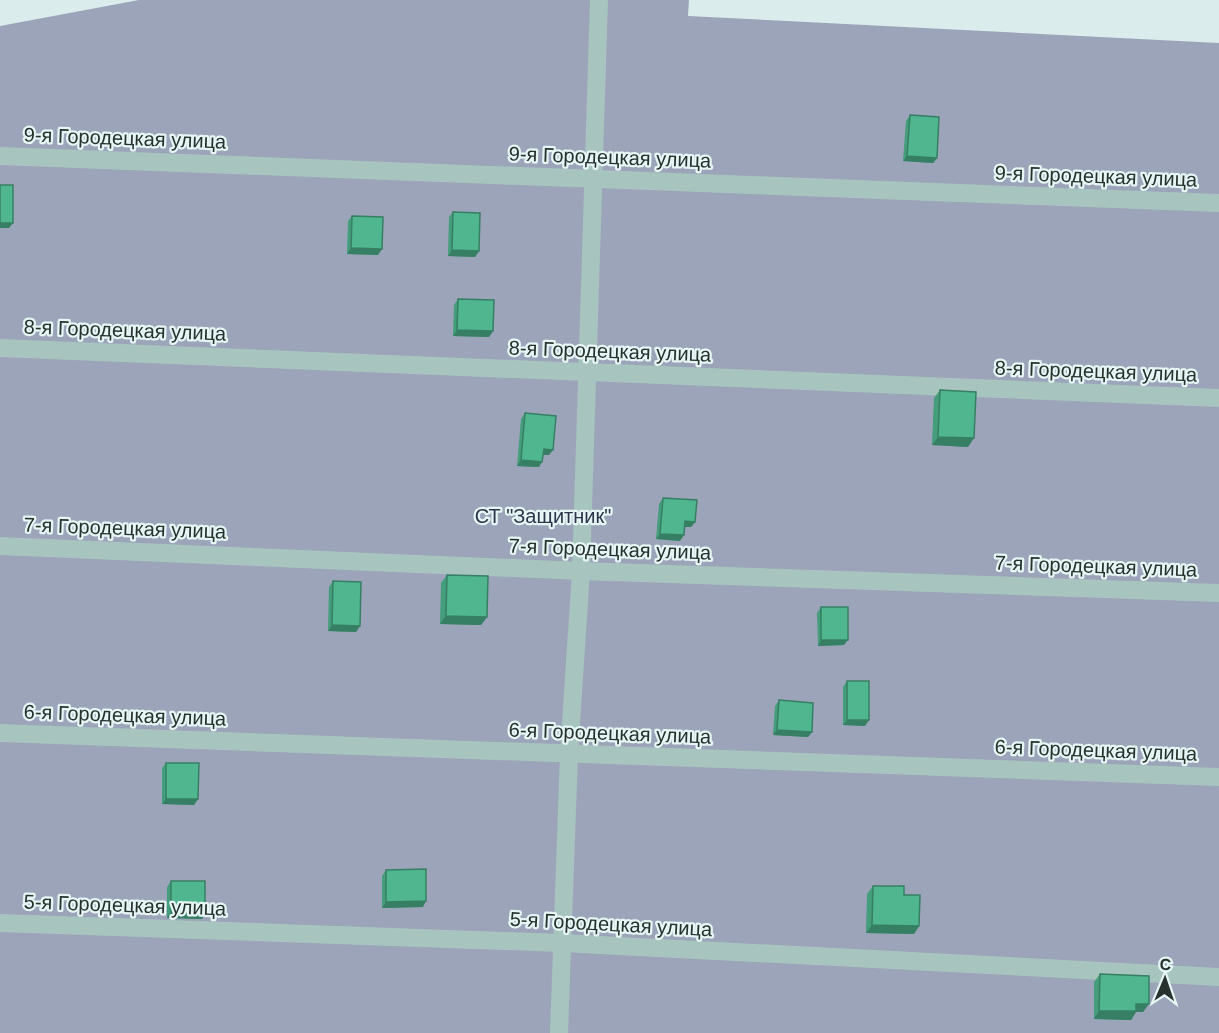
<svg xmlns="http://www.w3.org/2000/svg" width="1219" height="1033" viewBox="0 0 1219 1033" font-family="Helvetica,sans-serif">
  <style>
    .green { fill: #9ca4ba }
    .lines { fill: none; stroke-linecap: round; stroke-linejoin: round }
    .minor { stroke: #a7c4bf; stroke-width: 18 }
    .wall { fill: #449d7b }
    .shaded-wall { fill: #377f64 }
    .building { fill: #4fb68f; stroke: #377f64; stroke-width: 1.5 }
    .labels { text-anchor: middle; stroke-width: 4.5; stroke-linejoin: round; paint-order: stroke }
    .street-label { font-size: 20px; fill: #27312e; stroke: #e5f6f5 }
    .park-label { font-size: 20px; fill: #2e354c; stroke: #e5f6f5 }
  </style>
  <rect width="100%" height="100%" fill="#daedec"/>
  <!-- green -->
  <path class="green" d="M139,0H689L688,16L1219,43V1033H0V26Z"/>
  <g class="lines">
    <!-- minor -->
    <g class="minor">
      <path d="M0,156L1219,203"/>
      <path d="M0,348L1219,398"/>
      <path d="M0,546L581,571L1219,593"/>
      <path d="M0,733L1219,777"/>
      <path d="M0,923L562,943L1219,977"/>
      <path d="M559,1033L569,754L581,571L599,0"/>
    </g>
  </g>
  <!-- wall -->
  <g class="wall">
    <path d="M910,115L937,158L933,163L903,161L906,121Z"/>
    <path d="M453,212L479,251L475,257L448,256L449,217Z"/>
    <path d="M352,216L378,255L347,254L348,221Z"/>
    <path d="M458,299L493,331L489,337L453,336L454,305Z"/>
    <path d="M940,390L968,447L932,445L934,398Z"/>
    <path d="M525,413L549,455H543L539,467L517,466L521,419Z"/>
    <path d="M663,498L695,522L691,527H684L680,541L656,539L659,504Z"/>
    <path d="M447,575L487,617L481,625L440,624L441,583Z"/>
    <path d="M333,581L360,626L356,632L328,631L329,587Z"/>
    <path d="M821,607L844,645L818,646L817,613Z"/>
    <path d="M847,681L865,726L843,725V687Z"/>
    <path d="M779,700L812,732L808,737L773,735L775,706Z"/>
    <path d="M166,763L198,799L194,805L162,804V768Z"/>
    <path d="M386,870L423,907L382,908V876Z"/>
    <path d="M171,881L205,913L202,919L167,918V887Z"/>
    <path d="M873,886L919,926L914,934L866,933L867,894Z"/>
    <path d="M1100,974L1143,1012H1136L1131,1020L1094,1019V982Z"/>
  </g>
  <!-- shaded-wall -->
  <g class="shaded-wall">
    <path d="M907,156L937,158L933,163L903,161Z"/>
    <path d="M0,223H13L9,228H0Z"/>
    <path d="M351,248L382,249L378,255L347,254Z"/>
    <path d="M452,250L479,251L475,257L448,256Z"/>
    <path d="M457,330L493,331L489,337L453,336Z"/>
    <path d="M938,437L974,438L968,447L932,445Z"/>
    <path d="M544,449L553,450L549,455H540Z"/>
    <path d="M521,460L542,462L539,467L517,466Z"/>
    <path d="M685,521L695,522L691,527H681Z"/>
    <path d="M660,534L684,535L680,541L656,539Z"/>
    <path d="M446,616L487,617L481,625L440,624Z"/>
    <path d="M332,625L360,626L356,632L328,631Z"/>
    <path d="M821,640H848L844,645L818,646Z"/>
    <path d="M847,720H869L865,726L843,725Z"/>
    <path d="M777,730L812,732L808,737L773,735Z"/>
    <path d="M166,799H198L194,805L162,804Z"/>
    <path d="M426,901L423,907L382,908L386,902Z"/>
    <path d="M171,912L205,913L202,919L167,918Z"/>
    <path d="M872,925L919,926L914,934L866,933Z"/>
    <path d="M1136,1004H1149L1143,1012H1136L1131,1020L1094,1019L1099,1011Z"/>
  </g>
  <!-- building -->
  <g class="building">
    <path d="M910,115L939,117L937,158L907,156Z"/>
    <rect x="0" y="185" width="13" height="38"/>
    <path d="M453,212L480,213L479,251L452,250Z"/>
    <path d="M352,216L383,217L382,249L351,248Z"/>
    <path d="M458,299L494,300L493,331L457,330Z"/>
    <path d="M940,390L976,392L974,438L938,437Z"/>
    <path d="M525,413L556,416L553,450L544,449L542,462L521,460Z"/>
    <path d="M663,498L697,500L695,522L685,521L684,535L660,534Z"/>
    <path d="M447,575L488,576L487,617L446,616Z"/>
    <path d="M333,581L361,582L360,626L332,625Z"/>
    <rect x="821" y="607" width="27" height="33"/>
    <rect x="847" y="681" width="22" height="39"/>
    <path d="M779,700L813,703L812,732L777,730Z"/>
    <path d="M166,763H199L198,799H166Z"/>
    <path d="M426,869V901L386,902V870Z"/>
    <path d="M171,881H205V913L171,912Z"/>
    <path d="M873,886H904V895H920L919,926L872,925Z"/>
    <path d="M1100,974L1149,976V1004H1136V1011H1099Z"/>
  </g>
  <g class="labels">
    <!-- street labels -->
    <g class="street-label">
      <text transform="translate(125 138) rotate(2)" y="7">9-я Городецкая улица</text>
      <text transform="translate(610 157) rotate(2)" y="7">9-я Городецкая улица</text>
      <text transform="translate(1096 176) rotate(2)" y="7">9-я Городецкая улица</text>
      <text transform="translate(125 330) rotate(2)" y="7">8-я Городецкая улица</text>
      <text transform="translate(610 351) rotate(2)" y="7">8-я Городецкая улица</text>
      <text transform="translate(1096 371) rotate(2)" y="7">8-я Городецкая улица</text>
      <text transform="translate(125 528) rotate(2)" y="7">7-я Городецкая улица</text>
      <text transform="translate(610 549) rotate(2)" y="7">7-я Городецкая улица</text>
      <text transform="translate(1096 566) rotate(2)" y="7">7-я Городецкая улица</text>
      <text transform="translate(125 715) rotate(2)" y="7">6-я Городецкая улица</text>
      <text transform="translate(610 733) rotate(2)" y="7">6-я Городецкая улица</text>
      <text transform="translate(1096 750) rotate(2)" y="7">6-я Городецкая улица</text>
      <text transform="translate(125 905) rotate(2)" y="7">5-я Городецкая улица</text>
      <text transform="translate(611 924) rotate(3)" y="7">5-я Городецкая улица</text>
    </g>
    <!-- park labels -->
    <g class="park-label">
      <text x="543" y="523">СТ "Защитник"</text>
    </g>
  </g>
  <!-- north arrow -->
  <g transform="translate(1165 979) rotate(2)" stroke="#e5f6f5" stroke-width="4.5" paint-order="stroke">
  <path d="M0-4.5L10 22L0 15L-10 22Z" fill="#27312e"/>
  <text y="-9" font-size="16" font-weight="bold" text-anchor="middle" fill="#27312e">С</text>
  </g>
</svg>
